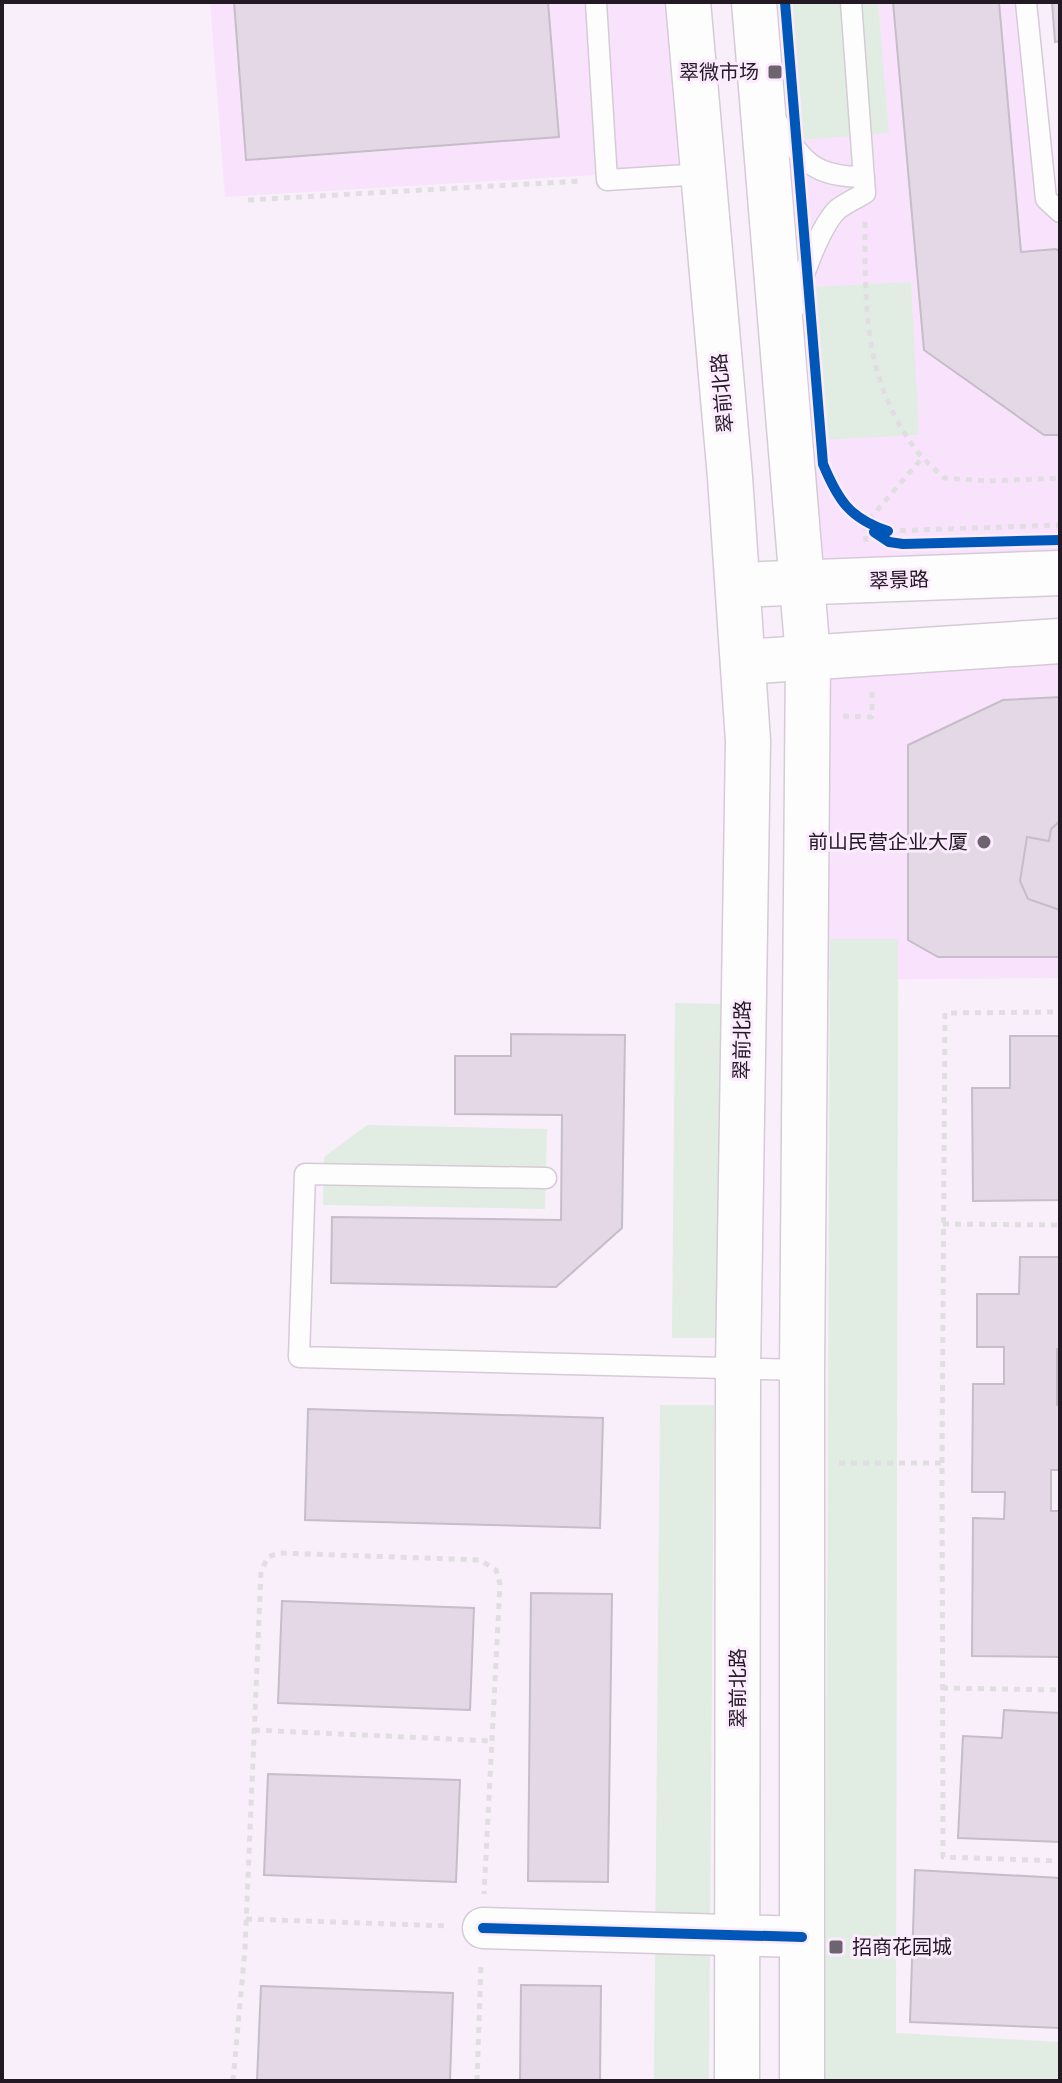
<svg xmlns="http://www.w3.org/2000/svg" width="1062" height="2083" viewBox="0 0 1062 2083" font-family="Bitter,'Noto Sans SC',serif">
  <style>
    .built { fill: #f9e3fc }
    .green { fill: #e1ede2 }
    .building { fill: #e4d8e6; stroke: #c5bdc7; stroke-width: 2 }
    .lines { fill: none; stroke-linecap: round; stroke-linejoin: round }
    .service-casing { stroke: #d5cbd6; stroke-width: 23 }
    .minor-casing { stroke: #d5cbd6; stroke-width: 43 }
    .secondary-casing { stroke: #d5cbd6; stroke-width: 47 }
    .path { stroke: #e1dee1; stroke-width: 5; stroke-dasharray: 6 6; stroke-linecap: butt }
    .service { stroke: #fefdfe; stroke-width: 20 }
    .minor { stroke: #fefdfe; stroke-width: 40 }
    .secondary { stroke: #fefdfe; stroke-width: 44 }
    .cycleway-casing { stroke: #fcebfe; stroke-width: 15 }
    .cycleway { stroke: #0057b8; stroke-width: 10 }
    .poi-dot { fill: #6e646f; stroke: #fcebfe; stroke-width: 3 }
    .labels { text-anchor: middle; stroke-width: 6; stroke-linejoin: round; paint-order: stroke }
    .poi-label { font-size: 20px; fill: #231924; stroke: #fcebfe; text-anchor: end }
    .street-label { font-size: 20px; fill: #231924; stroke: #fcebfe }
  </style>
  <rect width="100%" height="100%" fill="#f8effa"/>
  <!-- built -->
  <g class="built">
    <path d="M210,2H683L695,169L225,197Z"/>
    <path d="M777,2H1016L1037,205L1060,227V556L818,566Z"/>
    <path d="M1060,653V978L814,980L817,667Z"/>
  </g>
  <!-- green -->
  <g class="green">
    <path d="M789,2H878L889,133L800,140Z"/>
    <path d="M911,282L919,435L821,440L813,287Z"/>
    <path d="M830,939H898L896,2033L1060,2042V2081H825Z"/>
    <path d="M675,1003L722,1004L720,1338H672Z"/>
    <path d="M367,1125L547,1129L545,1209L323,1205L324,1157Z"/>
    <path d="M660,1405H714L709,2081H654Z"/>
  </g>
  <!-- building -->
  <g class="building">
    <path d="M234,2H548L559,137L246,160Z"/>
    <path d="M893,2H999L1021,252L1056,249L1060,252V435H1044L924,350Z"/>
    <path d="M1052,2H1060V41L1055,42Z"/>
    <path d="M1060,697V957H938L908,940V745L1003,700Z"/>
    <path d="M1060,821V910L1028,899L1020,881L1027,837L1049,841L1051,829Z"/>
    <path d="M511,1034L625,1035L622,1228L556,1287L331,1283L332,1217L561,1220L562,1115L455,1114V1056H511Z"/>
    <path d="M1010,1036H1060V1200L973,1201L972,1088H1010Z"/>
    <path d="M1020,1257H1060V1349H1057V1405H1060V1470H1051V1511H1060V1657L972,1656L973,1518L1004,1519L1005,1492H972L973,1384H1004V1347H977V1294H1019Z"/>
    <path d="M308,1409L603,1418L600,1528L305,1520Z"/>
    <path d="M531,1593L612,1594L608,1882L528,1881Z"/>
    <path d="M282,1601L474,1608L470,1710L278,1703Z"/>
    <path d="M1004,1710L1060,1713V1842L958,1838L963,1736L1002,1738Z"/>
    <path d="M268,1774L460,1780L456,1882L264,1875Z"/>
    <path d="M915,1870L1060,1878V2028L910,2022Z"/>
    <path d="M521,1985L601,1986L600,2081H520Z"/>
    <path d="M261,1986L453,1993L450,2081H257Z"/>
  </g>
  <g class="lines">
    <defs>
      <g id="service">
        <path d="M596,2L607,180L703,174"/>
        <path d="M1026,2L1046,199L1060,212"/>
        <path d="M772,115C802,157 807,177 864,177"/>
        <path d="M793,311C798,287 820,225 838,209C846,203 857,198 865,193L851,2"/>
        <path d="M546,1178L305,1174L299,1357L802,1370"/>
      </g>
      <path id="minor" d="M483,1928L802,1937"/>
      <g id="secondary">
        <path d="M688,2L730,477L748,741L738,1368L737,2081"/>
        <path d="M754,2L808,657L802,1370V2081"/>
        <path d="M738,585L1060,573"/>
        <path d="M743,662L1060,641"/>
      </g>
    </defs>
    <!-- service casing -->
    <use href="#service" class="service-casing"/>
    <!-- minor casing -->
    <use href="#minor" class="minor-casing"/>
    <!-- secondary casing -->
    <use href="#secondary" class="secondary-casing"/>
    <!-- path -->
    <g class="path">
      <path d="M248,200L582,181"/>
      <path d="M865,222C865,305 863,377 914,447C922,459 934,468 944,478L989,481L1060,478"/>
      <path d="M888,531L1060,525"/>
      <path d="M866,542L865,524L923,457"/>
      <path d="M843,716L872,717V692"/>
      <path d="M943,1224L1060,1225"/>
      <path d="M839,1463H942L943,1857L1060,1861"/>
      <path d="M942,1463L945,1013L1060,1012"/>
      <path d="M942,1688L1060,1690"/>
      <path d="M254,1730L492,1741"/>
      <path d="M246,1919L449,1926"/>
      <path d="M233,2081L245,1949L261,1571L268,1557L279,1553L480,1560L496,1570L500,1584L484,1894"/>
      <path d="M477,2081L481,1964"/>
    </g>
    <!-- service -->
    <use href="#service" class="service"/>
    <!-- minor -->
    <use href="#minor" class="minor"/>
    <!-- secondary -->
    <use href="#secondary" class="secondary"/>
    <defs>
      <g id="cycleway">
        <path d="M785,2L823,464C838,500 850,519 888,531"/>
        <path d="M874,532L889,542L903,544L1060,540"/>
        <path d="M483,1928L802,1937"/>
      </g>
    </defs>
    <!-- cycleway casing -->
    <use href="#cycleway" class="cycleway-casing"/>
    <!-- cycleway -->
    <use href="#cycleway" class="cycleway"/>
  </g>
  <!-- markers -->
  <g class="poi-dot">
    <rect x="767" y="64" width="16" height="16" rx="4"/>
    <circle cx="984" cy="842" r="8"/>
    <rect x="828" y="1939" width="16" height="16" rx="4"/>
  </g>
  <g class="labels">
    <!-- poi labels -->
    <g class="poi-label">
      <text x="759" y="79">翠微市场</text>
      <text x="968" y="849">前山民营企业大厦</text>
      <text x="852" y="1954" text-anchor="start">招商花园城</text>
    </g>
    <!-- street labels -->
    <g class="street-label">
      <text transform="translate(722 393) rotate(-95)" y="7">翠前北路</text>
      <text transform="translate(899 580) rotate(-2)" y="7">翠景路</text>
      <text transform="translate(742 1040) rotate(-89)" y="7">翠前北路</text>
      <text transform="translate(738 1688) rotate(-90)" y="7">翠前北路</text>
    </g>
  </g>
  <!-- border -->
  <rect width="1062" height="2083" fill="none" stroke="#231924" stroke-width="8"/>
</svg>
